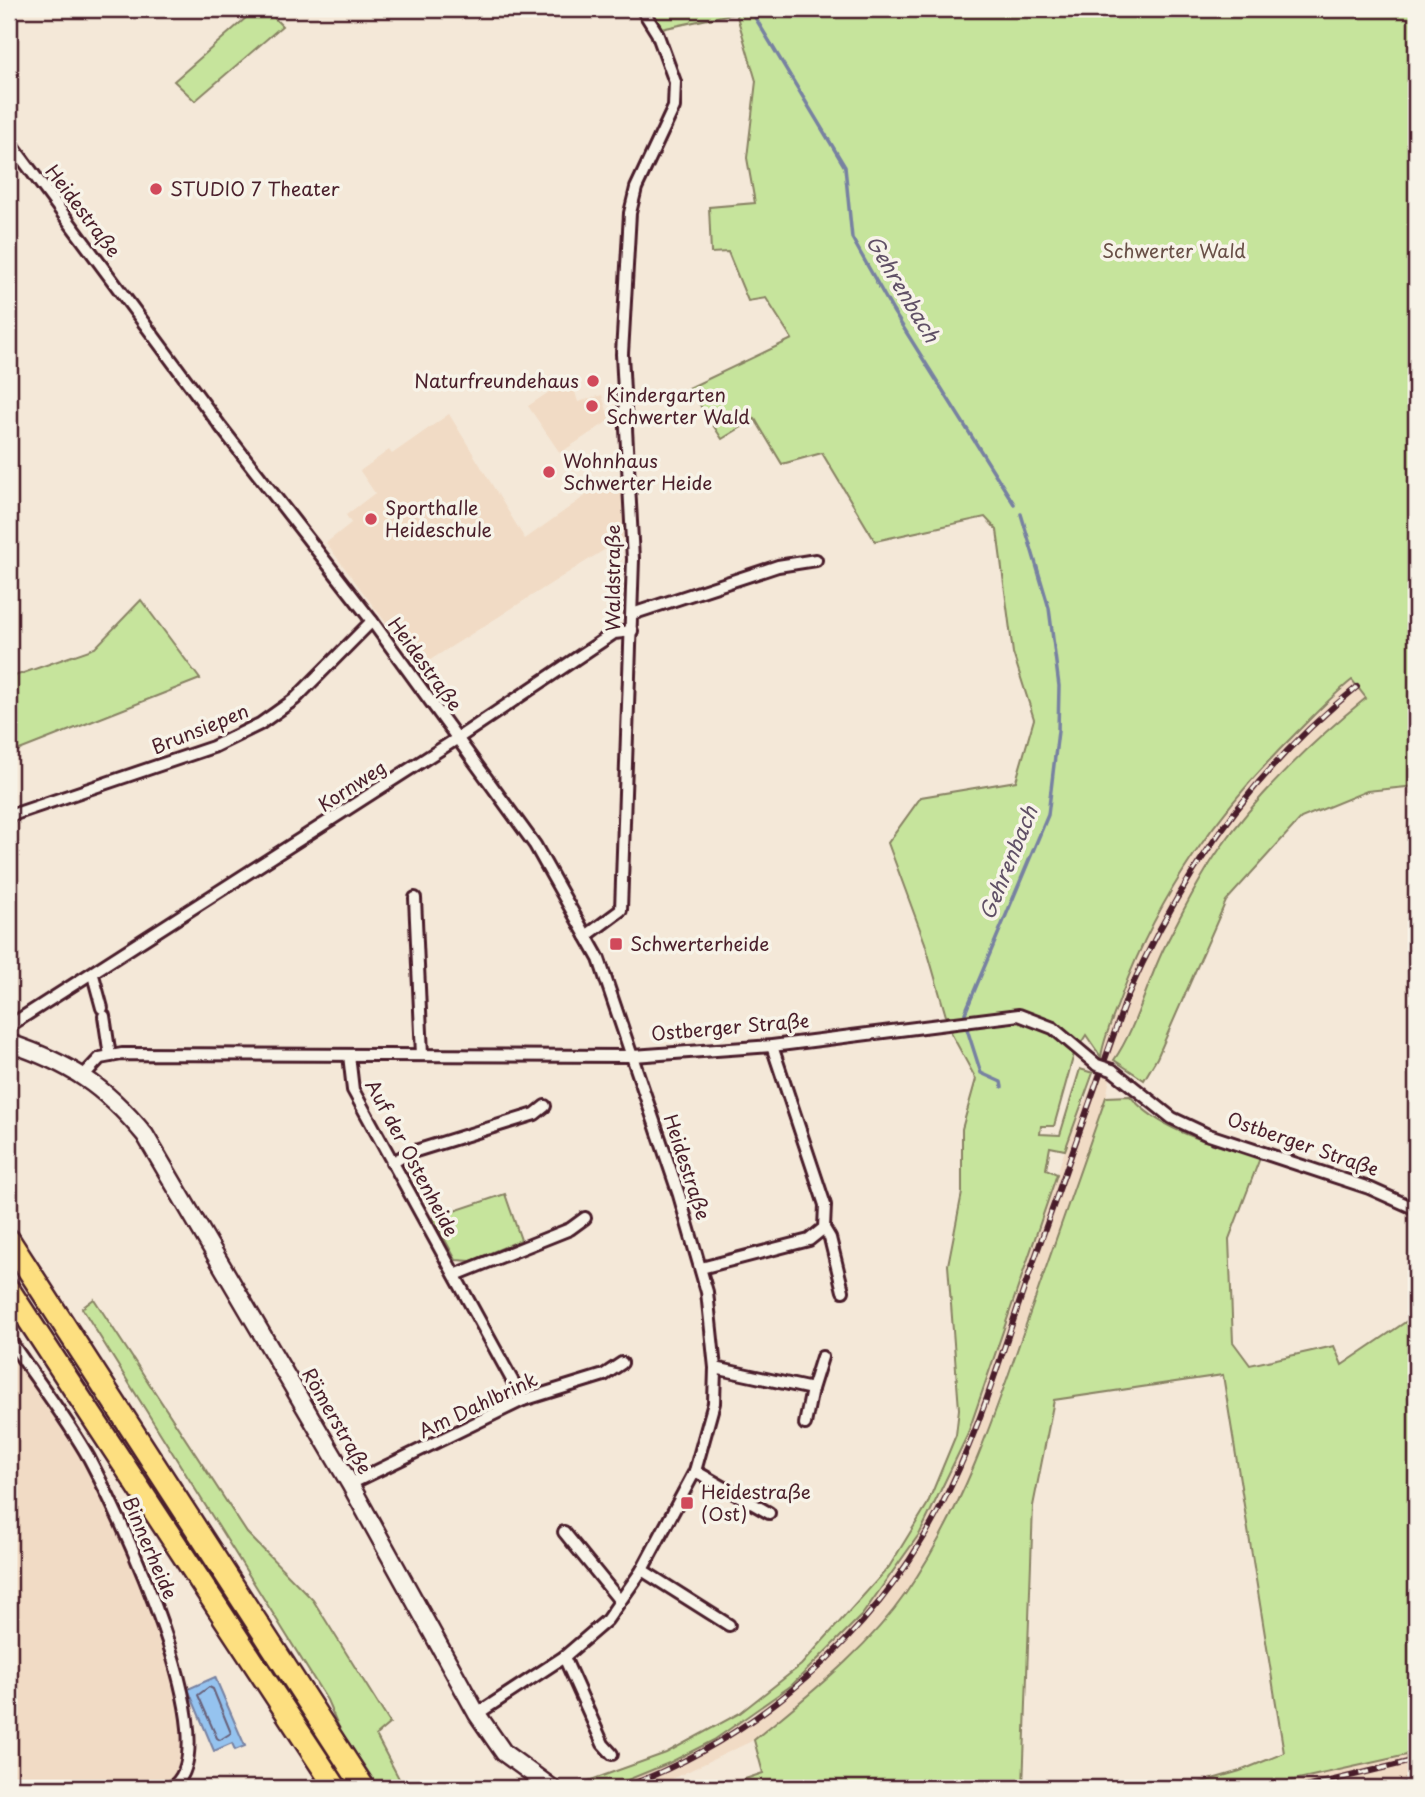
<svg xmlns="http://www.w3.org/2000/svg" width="1425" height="1797" viewBox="0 0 1425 1797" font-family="'Playpen Sans',sans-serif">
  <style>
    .built { fill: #f1dbc5 }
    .green { fill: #c6e49c; stroke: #888264; stroke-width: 2 }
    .water { fill: #95c3ef; stroke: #7781a1; stroke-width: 2 }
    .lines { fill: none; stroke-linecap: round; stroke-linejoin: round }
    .shore { stroke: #686179; stroke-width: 2 }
    .stream { stroke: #7781a1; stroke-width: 3.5 }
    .street-casing { stroke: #4a1f2b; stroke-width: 16 }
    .secondary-casing { stroke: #4a1f2b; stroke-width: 21 }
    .highway-casing { stroke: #4a1f2b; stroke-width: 26 }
    .street { stroke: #f7f3e8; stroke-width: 10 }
    .secondary { stroke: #f7f3e8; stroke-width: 16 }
    .highway { stroke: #fddf80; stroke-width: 21 }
    .rail-casing { stroke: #4a1f2b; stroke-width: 6 }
    .rail { stroke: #f7f3e8; stroke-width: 3.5; stroke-dasharray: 10; stroke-linecap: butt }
    .street-bridge-casing { stroke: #4a1f2b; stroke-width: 16; stroke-linecap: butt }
    .street-bridge { stroke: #f7f3e8; stroke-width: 10 }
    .poi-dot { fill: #d1495b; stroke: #f7f3e8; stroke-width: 2.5 }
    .labels { text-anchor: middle; stroke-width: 7; stroke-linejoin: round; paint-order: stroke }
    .poi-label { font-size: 19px; fill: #4a1f2b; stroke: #f7f3e8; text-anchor: start }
    .street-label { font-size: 19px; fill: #4a1f2b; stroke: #f7f3e8 }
    .park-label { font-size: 19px; fill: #695047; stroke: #f7f3e8 }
    .water-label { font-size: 21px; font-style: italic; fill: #605066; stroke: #f7f3e8 }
  </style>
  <rect width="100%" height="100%" fill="#f4e8d8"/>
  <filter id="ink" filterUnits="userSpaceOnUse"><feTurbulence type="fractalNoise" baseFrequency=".0143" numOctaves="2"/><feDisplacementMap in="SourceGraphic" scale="14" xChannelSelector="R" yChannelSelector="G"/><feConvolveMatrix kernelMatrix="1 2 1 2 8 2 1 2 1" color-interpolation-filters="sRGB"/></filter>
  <g filter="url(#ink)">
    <!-- built -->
    <g class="built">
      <path d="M567,380L573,385L578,402L602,395L610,420L560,453L528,406Z"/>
      <path d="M449,414L525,539L588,494L622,487L623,538L419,667L326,543L351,523L346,515L375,493L360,471L389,450L392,454Z"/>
      <path d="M1352,680L1366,698L1331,726L1245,817L1221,847L1114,1060L1106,1097L966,1489L906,1594L850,1659L754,1740L653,1788H608L669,1763L752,1716L834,1645L892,1576L936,1505L967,1436L1065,1150L1096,1074L1103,1046L1137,954L1162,904L1198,845L1234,800L1274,754Z"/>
      <path d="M9,1349L98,1485L175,1657L189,1775L166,1788H9Z"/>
      <path d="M1416,1753V1778L1379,1788H1258Z"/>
    </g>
    <!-- green -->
    <g class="green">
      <path d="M256,9H266L282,26L195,101L174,81Z"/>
      <path d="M649,9H1416V786L1367,791L1301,818L1226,901L1157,1058L1144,1080L1114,1060C1137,1027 1147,981 1166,944C1183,911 1200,877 1221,847C1259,793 1315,739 1366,698L1352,680C1333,695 1315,714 1298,731C1219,809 1160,892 1121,996C1114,1016 1104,1036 1101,1057L1086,1035L1074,1054L1054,1126H1041L1040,1134L1060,1135L1080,1069L1093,1073L1065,1150L1050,1147L1046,1169L1057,1174L967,1436L920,1533L862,1615L792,1685L714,1740L669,1763L608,1788H569L666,1753L740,1713L801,1665L889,1567L927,1505L956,1435L959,1409L948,1265L962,1193V1129L976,1079L951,1033L956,1016H946L925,943L888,843L921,797L1016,781L1034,719L1013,653L997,530L985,517L875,541L822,453L782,464L755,419L722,439L689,388L792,339L766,298L748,301L728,252L711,253L709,207L755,203L747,158L756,81L736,13L661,29Z"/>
      <path d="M141,600L200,679L17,751V726H9V678L95,648Z"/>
      <path d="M1130,1096C1162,1133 1215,1144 1260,1158L1229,1239L1233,1342L1250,1365L1334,1346L1342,1365L1416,1315V1753L1258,1788H1181L1240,1771L1284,1753L1223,1375L1054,1400L1033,1506L1023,1788H718L763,1773L754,1740C808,1695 866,1651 906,1593C961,1513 992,1423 1023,1333C1051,1254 1078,1176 1106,1097Z"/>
      <path d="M505,1194L521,1240L471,1261L456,1260L433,1218Z"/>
      <path d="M94,1299L247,1533L313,1600L390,1723L376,1735L404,1788H379L340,1730L327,1700L82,1308Z"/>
    </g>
    <!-- water -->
    <path class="water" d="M215,1677L245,1746L235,1750L232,1743L214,1751L188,1689Z"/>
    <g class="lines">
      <!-- shore -->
      <path class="shore" d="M209,1687L213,1689L231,1733L220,1740L217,1738L198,1695Z"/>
      <!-- stream -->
      <g class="stream">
        <path d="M750,9L845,167L852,238L893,311L1014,504"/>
        <path d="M965,1013L1048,815L1058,731L1059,686L1049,608L1021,514"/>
        <path d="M967,1029L981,1073L1001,1082L1002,1087"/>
        <path d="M1386,1788L1416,1780"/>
      </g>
      <defs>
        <g id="street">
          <path d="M9,141L221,427L372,621L535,845L599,959L679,1195L707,1292L715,1368L714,1403L695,1471L642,1570L607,1620L564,1657L477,1714"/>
          <path d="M632,614L778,566L816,560"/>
          <path d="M9,816L213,747L260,724L295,699L372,621"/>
          <path d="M415,898L422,1055"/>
          <path d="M586,936L621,910L633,559L622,354L630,213L636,188L674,107L675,82L657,33L642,9"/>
          <path d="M93,975L102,1008"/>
          <path d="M104,1016L110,1056"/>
          <path d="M9,1026L458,738L614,633L632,631"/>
          <path d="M349,1055L353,1090L523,1400"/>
          <path d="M1112,1070L1172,1118L1206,1134L1369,1188L1416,1209"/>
          <path d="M84,1075L100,1058L122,1054L633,1056L772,1046L1019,1015L1053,1028L1097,1065"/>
          <path d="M392,1163L409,1153L535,1114L545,1106"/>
          <path d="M824,1228L830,1238L843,1291"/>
          <path d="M701,1268L809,1240L824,1228L825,1205L772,1046"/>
          <path d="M455,1275L570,1229L585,1218"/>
          <path d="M9,1339C35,1378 66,1417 89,1458C115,1507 234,1752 170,1788"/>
          <path d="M715,1368L812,1389L822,1357"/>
          <path d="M805,1424L812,1389"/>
          <path d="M695,1471L769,1513"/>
          <path d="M350,1484L523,1400L604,1375L622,1363"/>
          <path d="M564,1532L620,1601"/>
          <path d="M642,1570L729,1625"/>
          <path d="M564,1657L603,1744L612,1754"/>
        </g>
        <path id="secondary" d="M9,1043C69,1063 104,1085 145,1135L350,1484L477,1714L504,1753L552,1788"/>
        <g id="highway">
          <path d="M9,1240L364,1788"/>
          <path d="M9,1290L336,1788"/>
        </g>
      </defs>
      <!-- street casing -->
      <use href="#street" class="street-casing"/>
      <!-- secondary casing -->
      <use href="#secondary" class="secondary-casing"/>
      <!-- highway casing -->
      <use href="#highway" class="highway-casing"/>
      <!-- street -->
      <use href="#street" class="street"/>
      <!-- secondary -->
      <use href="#secondary" class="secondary"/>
      <!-- highway -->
      <use href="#highway" class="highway"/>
      <defs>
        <g id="rail">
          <path d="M622,1788C757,1738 874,1636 940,1508C977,1438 999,1361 1025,1286C1059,1190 1092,1094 1127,997C1180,876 1253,770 1357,687"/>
          <path d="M1301,1788L1416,1760"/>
        </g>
      </defs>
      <!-- rail casing -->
      <use href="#rail" class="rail-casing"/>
      <!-- rail -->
      <use href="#rail" class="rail"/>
      <defs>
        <path id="street-bridge" d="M1097,1065L1112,1070"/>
      </defs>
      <!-- street-bridge casing -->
      <use href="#street-bridge" class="street-bridge-casing"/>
      <!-- street-bridge -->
      <use href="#street-bridge" class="street-bridge"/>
    </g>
  </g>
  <!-- markers -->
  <g class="poi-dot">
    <circle cx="156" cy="189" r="7"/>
    <circle cx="593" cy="381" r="7"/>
    <circle cx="592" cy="406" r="7"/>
    <circle cx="549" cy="472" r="7"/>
    <circle cx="371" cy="519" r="7"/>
    <rect x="609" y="937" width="14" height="14" rx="3.5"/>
    <rect x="680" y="1496" width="14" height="14" rx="3.5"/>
  </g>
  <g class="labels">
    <!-- poi labels -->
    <g class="poi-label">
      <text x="170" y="196">STUDIO 7 Theater</text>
      <text x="579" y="388" text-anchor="end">Naturfreundehaus</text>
      <text x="606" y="402">Kindergarten<tspan x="606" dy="22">Schwerter Wald</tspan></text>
      <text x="563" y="468">Wohnhaus<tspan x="563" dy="22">Schwerter Heide</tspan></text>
      <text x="385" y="515">Sporthalle<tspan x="385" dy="22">Heideschule</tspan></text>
      <text x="630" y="951">Schwerterheide</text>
      <text x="701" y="1499">Heidestraße<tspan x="701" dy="22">(Ost)</tspan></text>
    </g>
    <!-- street labels -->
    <g class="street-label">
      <text transform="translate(83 211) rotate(53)" y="7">Heidestraße</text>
      <text transform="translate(613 578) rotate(-90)" y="7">Waldstraße</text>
      <text transform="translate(425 664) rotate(54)" y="7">Heidestraße</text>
      <text transform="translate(200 729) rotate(-22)" y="7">Brunsiepen</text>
      <text transform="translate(352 786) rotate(-33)" y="7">Kornweg</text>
      <text transform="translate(730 1027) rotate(-5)" y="7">Ostberger Straße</text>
      <text transform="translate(1303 1144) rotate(19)" y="7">Ostberger Straße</text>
      <text transform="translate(412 1158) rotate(62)" y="7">Auf der Ostenheide</text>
      <text transform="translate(687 1167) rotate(72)" y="7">Heidestraße</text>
      <text transform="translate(478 1405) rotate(-25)" y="7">Am Dahlbrink</text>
      <text transform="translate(337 1421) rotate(60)" y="7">Römerstraße</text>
      <text transform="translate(150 1548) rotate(67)" y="7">Binnerheide</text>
    </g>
    <!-- park labels -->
    <g class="park-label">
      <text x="1174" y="258">Schwerter Wald</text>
    </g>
    <!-- water labels -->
    <g class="water-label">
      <text transform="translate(902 289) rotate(59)" y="7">Gehrenbach</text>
      <text transform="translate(1009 863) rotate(-68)" y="7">Gehrenbach</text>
    </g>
  </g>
  <!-- margin -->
  <rect width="1425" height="1797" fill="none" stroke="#f7f3e8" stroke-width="35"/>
  <rect x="18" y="18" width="1390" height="1762" fill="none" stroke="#4a1f2b" stroke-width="2.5" filter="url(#ink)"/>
</svg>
